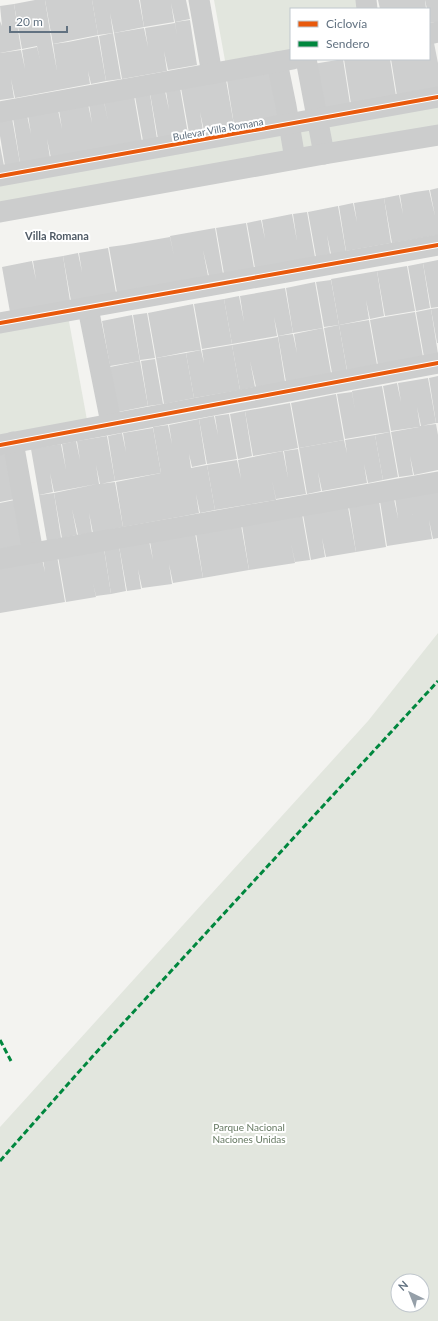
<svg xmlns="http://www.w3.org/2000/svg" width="438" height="1321" viewBox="0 0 438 1321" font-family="Lato,sans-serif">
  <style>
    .green { fill: #e2e6de; fill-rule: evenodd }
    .building { fill: #cecfcf }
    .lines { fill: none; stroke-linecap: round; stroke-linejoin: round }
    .minor { stroke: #cccdcd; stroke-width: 21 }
    .quiet { stroke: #00873e; stroke-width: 3; stroke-dasharray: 6 3; stroke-linecap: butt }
    .cycleway-casing { stroke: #fff; stroke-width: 6 }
    .cycleway { stroke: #e8590c; stroke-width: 4 }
    .labels { text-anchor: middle; stroke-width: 4; stroke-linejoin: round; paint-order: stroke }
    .street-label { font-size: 10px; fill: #627281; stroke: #fff }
    .park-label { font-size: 10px; fill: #657861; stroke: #fff }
    .neighbourhood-label { font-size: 11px; font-weight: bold; fill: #505b66; stroke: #fff }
  </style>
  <rect width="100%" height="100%" fill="#f3f3f0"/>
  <!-- green -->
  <g class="green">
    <path d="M214,0H356L358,9H291V54L226,66Z"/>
    <path d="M438,97V135L0,212V176Z"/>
    <path d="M68,316L87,420L0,436V329Z"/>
    <path d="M438,633V1321H0V1127L368,721ZM398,1281H422V1305H398Z"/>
  </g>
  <!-- building -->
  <g class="building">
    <path d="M35,0H45L52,44L40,46L52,44L57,71L53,44L68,42L71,61L68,42L98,36L106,81L91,84L88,71L90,84L15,98L11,79L14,98L0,100V53L21,50L25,69L22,50L37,47L40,60L37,46L22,49L14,4Z"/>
    <path d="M45,0H92L98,35L53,44Z"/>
    <path d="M92,0H139L144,27L114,33L110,13L113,33L98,35Z"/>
    <path d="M140,0H186L190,19L175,22L171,3L174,22L144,27Z"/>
    <path d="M378,0H425L426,9H380Z"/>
    <path d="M425,0H438V22L429,23V9H427Z"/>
    <path d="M14,4L21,49L0,53V21L2,26L0,6Z"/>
    <path d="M190,20L197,65L168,70L164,51L167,71L122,79L114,33L144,28L148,47L145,28L175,23L177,36L175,22Z"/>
    <path d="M113,33L121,79L106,81L99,36Z"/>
    <path d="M434,43L438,63V89L427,91L424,72L427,91L397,96L391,59H406L408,67L406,59H429V44Z"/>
    <path d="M343,59L350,104L320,110L313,64Z"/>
    <path d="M344,59H390L396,96L351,104Z"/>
    <path d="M272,72L280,117L234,125L227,80Z"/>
    <path d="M226,80L234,125L204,131L200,112L203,131L189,133L181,88Z"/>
    <path d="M180,88L188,134L158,139L150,93L165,91L169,110L166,91Z"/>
    <path d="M150,94L157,139L143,141L135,96Z"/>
    <path d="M134,96L142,142L127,144L123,125L127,144L51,158L47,139L50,158L20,163L13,118L27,115L31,134L28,115L58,110L62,129L59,110L88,104L92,123L89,104L104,102L108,121L104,101Z"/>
    <path d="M12,118L20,163L5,166L0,136V120Z"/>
    <path d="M0,145L4,166L0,167Z"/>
    <path d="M438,188V235L392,243L384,198L399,195L403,214L400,195L415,192L418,212L415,192L429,190L435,216L430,190Z"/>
    <path d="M384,198L391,243L346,251L339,206L353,203L357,222L354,203Z"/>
    <path d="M338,206L346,252L331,254L327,235L330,254L316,257L308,212Z"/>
    <path d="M307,212L315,257L255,268L247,223L261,220L265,239L262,220L292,214L297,241L293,214Z"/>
    <path d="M246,223L254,268L224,274L216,228Z"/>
    <path d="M215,228L223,274L209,276L203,250L208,276L117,293L109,247L124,245L128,264L124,245L170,237L174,256L170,236Z"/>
    <path d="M108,248L116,293L71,301L63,256L78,253L82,272L79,253Z"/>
    <path d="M63,256L70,301L25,309L20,283L25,309L10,312L2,267L32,261L36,280L33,261Z"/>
    <path d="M438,260V307L431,308L423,263Z"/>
    <path d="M423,263L430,308L416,311L408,266Z"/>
    <path d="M407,266L415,311L385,316L377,271Z"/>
    <path d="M377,271L384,316L370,319L366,300L369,319L339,325L331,279Z"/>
    <path d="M331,280L339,325L324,327L316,282Z"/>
    <path d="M315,282L323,328L293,333L286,288Z"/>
    <path d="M285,288L293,333L278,336L274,317L277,336L232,344L224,299L239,296L244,322L240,296Z"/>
    <path d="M224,299L232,344L202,349L194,304Z"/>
    <path d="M193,304L201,350L186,352L182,333L186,352L156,358L148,313Z"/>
    <path d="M438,308V343H437L431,309Z"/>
    <path d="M431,309L438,354L424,357L416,312Z"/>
    <path d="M415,312L423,357L378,365L370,320L385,317L389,336L385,317Z"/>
    <path d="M147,313L155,358L140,360L133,315Z"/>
    <path d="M132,315L140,361L110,366L102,321Z"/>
    <path d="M369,320L377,365L347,370L339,325Z"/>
    <path d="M339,325L347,371L332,373L324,328Z"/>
    <path d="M323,328L331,373L286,382L278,336L293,334L297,353L294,334Z"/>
    <path d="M278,337L285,382L256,387L250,361L255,387L240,390L232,345Z"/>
    <path d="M232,345L240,390L194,398L186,353L201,350L204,363L202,350Z"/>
    <path d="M186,353L194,398L164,404L156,358Z"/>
    <path d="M155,359L163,404L148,406L141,361Z"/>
    <path d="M140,361L148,406L118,412L110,367Z"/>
    <path d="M438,376V423H436L429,378Z"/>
    <path d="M428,378L436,423L421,426L417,407L420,426L436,424L438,435V470L414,475L410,456L413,475L399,477L391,432L419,427L391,431L383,386L397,383L401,402L398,383Z"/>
    <path d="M382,386L390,432L375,434L371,415L375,434L345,439L337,394L352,392L355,411L352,391Z"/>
    <path d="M336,394L344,440L299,448L291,403L306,400L310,419L306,400Z"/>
    <path d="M290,403L298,448L283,451L280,432L283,451L253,456L245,411Z"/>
    <path d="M245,411L252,456L238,459L230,414Z"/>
    <path d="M229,414L237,459L207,464L199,419L214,416L218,435L215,416Z"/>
    <path d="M199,419L206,464L192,467L189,454L191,468L207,465L215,510L200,513L196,494L199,513L184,516L181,497L184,516L123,527L116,482L161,473L165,492L161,473L189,468L161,473L153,427L168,425L172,444L169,425Z"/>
    <path d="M153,428L161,473L115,481L108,436L122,433L126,452L123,433Z"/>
    <path d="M390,432L398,477L383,480L375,435Z"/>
    <path d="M375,435L383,480L368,483L364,464L367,483L322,491L318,472L321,491L307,494L299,448L344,440L347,453L345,440Z"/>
    <path d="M107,436L115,481L100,484L96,465L99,484L115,482L123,527L93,533L89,513L92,533L78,535L72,509L77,535L62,538L54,493L97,484L54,492L50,473L53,492L39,495L31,449L61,444L66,470L62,444L76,441L80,460L77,441Z"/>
    <path d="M298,449L306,494L276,499L272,480L276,500L215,510L207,465L237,460L241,479L238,460L253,457L256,476L253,457L283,451L288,478L284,451Z"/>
    <path d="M7,454L15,499L0,502V455Z"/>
    <path d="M438,491V538L433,539L429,520L432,539L387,546L380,501L394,499L398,518L395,498L410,496L413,515L410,496Z"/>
    <path d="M54,493L61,538L47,541L39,495Z"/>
    <path d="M15,500L23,545L0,549V503Z"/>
    <path d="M379,501L386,547L356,552L349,507Z"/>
    <path d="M348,507L356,552L326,557L322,538L325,557L311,560L303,514Z"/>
    <path d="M302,514L310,560L295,562L291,543L295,563L249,570L242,525L257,522L260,541L257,522L272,520L277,546L272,520Z"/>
    <path d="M241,525L249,570L203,578L196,533Z"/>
    <path d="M195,533L203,578L173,583L169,564L172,584L142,588L138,569L141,589L127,591L119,546L149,541L153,560L150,541Z"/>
    <path d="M119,546L126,591L111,594L104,548Z"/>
    <path d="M104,549L111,594L96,596L93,583L96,597L66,602L58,556L73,554L77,573L73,554Z"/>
    <path d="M57,556L65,602L0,613V566L42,559L45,572L43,559Z"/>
  </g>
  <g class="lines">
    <!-- minor -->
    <g class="minor">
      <path d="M199,0L212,74"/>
      <path d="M366,0L367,9"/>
      <path d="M429,34L438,32"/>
      <path d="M306,59L324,154"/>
      <path d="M277,62L286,106L295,159"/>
      <path d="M0,112L293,59"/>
      <path d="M0,176L438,97"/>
      <path d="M0,212L324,154L438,135"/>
      <path d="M88,308L111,423"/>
      <path d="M0,323L438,245"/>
      <path d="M13,442L33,553"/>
      <path d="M0,445L438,363"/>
      <path d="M0,559L438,482"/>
    </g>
    <!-- quiet -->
    <g class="quiet">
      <path d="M0,1040L11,1061"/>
      <path d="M0,1161L92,1057L438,681"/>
    </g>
    <defs>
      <g id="cycleway">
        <path d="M0,176L438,97"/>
        <path d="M0,323L438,245"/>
        <path d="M0,445L438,363"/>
      </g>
    </defs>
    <!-- cycleway casing -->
    <use href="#cycleway" class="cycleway-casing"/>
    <!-- cycleway -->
    <use href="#cycleway" class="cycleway"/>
  </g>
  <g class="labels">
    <!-- street labels -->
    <g class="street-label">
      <text transform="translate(218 129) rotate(-10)" y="4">Bulevar Villa Romana</text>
    </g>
    <!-- park labels -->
    <g class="park-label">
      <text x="249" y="1131">Parque Nacional<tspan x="249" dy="12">Naciones Unidas</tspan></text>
    </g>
    <!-- neighbourhood labels -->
    <g class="neighbourhood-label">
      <text x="57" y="240">Villa Romana</text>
    </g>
  </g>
  <!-- legend -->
  <rect x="290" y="8" width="140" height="52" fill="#ffffff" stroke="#c0c7cd"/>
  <rect x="298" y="21" width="20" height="6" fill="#e8590c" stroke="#c0c7cd"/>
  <text x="326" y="28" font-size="12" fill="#627281">Ciclovía</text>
  <rect x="298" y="41" width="20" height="6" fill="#00873e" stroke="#c0c7cd"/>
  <text x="326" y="48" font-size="12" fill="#627281">Sendero</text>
  <!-- north arrow -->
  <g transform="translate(410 1293) rotate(317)"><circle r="19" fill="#ffffff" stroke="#c0c7cd"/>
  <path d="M0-3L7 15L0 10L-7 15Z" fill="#959fa8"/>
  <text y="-6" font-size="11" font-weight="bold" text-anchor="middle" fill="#627281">N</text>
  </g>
  <!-- scale -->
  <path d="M10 26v6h57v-6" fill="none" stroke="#627281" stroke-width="2"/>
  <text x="16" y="26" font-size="12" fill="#627281" stroke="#ffffff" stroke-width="3" paint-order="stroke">20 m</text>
</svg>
